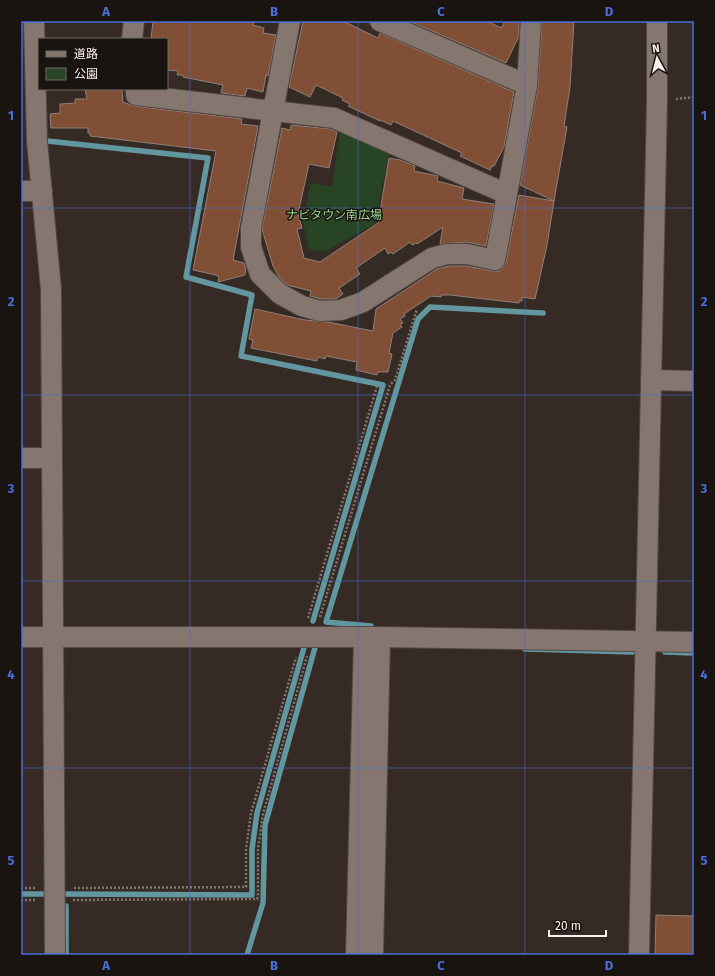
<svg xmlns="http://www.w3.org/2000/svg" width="715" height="976" viewBox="0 0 715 976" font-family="'Fira Sans','Noto Sans JP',sans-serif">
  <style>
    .green { fill: #274525 }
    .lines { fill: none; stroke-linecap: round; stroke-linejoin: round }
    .stream { stroke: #62979f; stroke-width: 5.5 }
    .building { fill: #804f36; stroke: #8f8079 }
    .minor-casing { stroke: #534843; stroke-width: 22 }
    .path { stroke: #817671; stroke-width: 2.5; stroke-dasharray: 2 2; stroke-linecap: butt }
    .minor { stroke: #85766f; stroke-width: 20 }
    .grid { fill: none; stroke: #496fdc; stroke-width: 1; stroke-opacity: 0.55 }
    .labels { text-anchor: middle; stroke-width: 3; stroke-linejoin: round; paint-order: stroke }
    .park-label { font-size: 12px; fill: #9cd696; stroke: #1a1411 }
    .neatline { fill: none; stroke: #496fdc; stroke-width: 1.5 }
    .grid-label { font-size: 13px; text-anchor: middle; font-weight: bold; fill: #496fdc }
  </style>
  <rect width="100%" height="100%" fill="#362a24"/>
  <!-- green -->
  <path class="green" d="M340,131L389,152L375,224L324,252L309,249L303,222L311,183L332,187Z"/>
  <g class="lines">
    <!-- stream -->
    <g class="stream">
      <path d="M47,141L208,158L186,277L252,295L241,356L383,385L313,621"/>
      <path d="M371,626L326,622L418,319L430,307L543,313"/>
      <path d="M525,649L633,652"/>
      <path d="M665,652L694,653"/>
      <path d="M21,894H44"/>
      <path d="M63,894L252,895V849L257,813L305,644"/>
      <path d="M66,906V955"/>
      <path d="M247,955L263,903L265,825L316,644H320"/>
    </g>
  </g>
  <!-- building -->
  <g class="building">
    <path d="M153,21H254L253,25L264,28L263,33L276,35L268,76L266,75L263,92L247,88L245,96L221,93L223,85L183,77V75H177L178,71L167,70V39H151Z"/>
    <path d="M303,21H343L378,38L380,33L514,92L504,147L494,166H492L490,170L460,156L462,153L393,121L391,125L380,120V121L348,106L350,104L342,100L343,98L316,85L310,97L289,87Z"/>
    <path d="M409,21H487L499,27H502L505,21H515L519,23V36L506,63Z"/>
    <path d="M542,21H574L570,87L564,126L567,127L554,201L520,185L538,87Z"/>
    <path d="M85,89H122L123,102L134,106L242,119L241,124L258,126L233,260L244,263L246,269L245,275L218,282L219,277L216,275L193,270L216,151L90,136V133H88V128H51L50,114L60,113V104L75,103V99H87Z"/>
    <path d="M291,125L331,129L337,132L329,168L309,164L298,214L302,228L297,229L304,258L320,262L378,223L389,158L400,160L415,166L414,171L438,176L437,181L464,188L462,199L494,204L486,246L467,242L440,244L443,227L417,244L416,243L412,245L410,242L393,254L391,252L388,254L385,248L356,268L360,274L339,288L343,294L336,299H321L310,296L311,291L287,285L279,277L273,266L262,229L282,128L290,130Z"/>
    <path d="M519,195L554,201L547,245L535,299L522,297V301H519V303L450,295H441V297L431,296L404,314L405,316L400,319L403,323L400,324L402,327L393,333L389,353L392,354L388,372H378L377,375L356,370L357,362L326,356L325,359L318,357L317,361L251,348L253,340L249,339L255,309L305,320L328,322L373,331L376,309L437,269L449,266H466L493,271H499L504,267L506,262Z"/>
    <path d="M656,915L694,916V955H655Z"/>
  </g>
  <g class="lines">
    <defs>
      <g id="minor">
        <path d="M34,21L37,141L51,289L55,955"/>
        <path d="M290,21L251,228V247L260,274L280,294L302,306L320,311L341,310L363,302L432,258L447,254H467L495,260L527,85L531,21"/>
        <path d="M380,21L527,85"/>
        <path d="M132,39L134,21"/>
        <path d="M136,89V95L334,118L507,194"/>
        <path d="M21,191H42"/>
        <path d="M651,380L694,381"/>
        <path d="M21,458H52"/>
        <path d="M21,637H380L694,642"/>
        <path d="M356,955L364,637"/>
        <path d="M373,955L380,637"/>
        <path d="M639,955L657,101V21"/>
      </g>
    </defs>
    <!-- minor casing -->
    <use href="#minor" class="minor-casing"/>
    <!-- path -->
    <g class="path">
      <path d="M676,99L694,97"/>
      <path d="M320,617L390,385L395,380L417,309"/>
      <path d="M308,618L377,386"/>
      <path d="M21,888H35"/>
      <path d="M74,888L246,887V849L251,813L296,657"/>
      <path d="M21,900H36"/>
      <path d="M73,900L257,899L258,896V849L263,814L307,656"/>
    </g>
    <!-- minor -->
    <use href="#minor" class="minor"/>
  </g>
  <!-- grid -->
  <path class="grid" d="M190,21V955M358,21V955M525,21V955M21,208H694M21,395H694M21,581H694M21,768H694"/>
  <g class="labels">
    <!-- park labels -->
    <g class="park-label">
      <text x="334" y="219">ナビタウン南広場</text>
    </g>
  </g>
  <!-- border -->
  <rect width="715" height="976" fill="none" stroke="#1a1411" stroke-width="44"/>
  <!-- legend -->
  <rect x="38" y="38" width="130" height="52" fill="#1a1411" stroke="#736c69"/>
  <rect x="46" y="51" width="20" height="6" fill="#85766f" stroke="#736c69"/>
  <text x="74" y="58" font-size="12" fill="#f9f1ed">道路</text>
  <rect x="46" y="68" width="20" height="12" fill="#274525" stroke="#736c69"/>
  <text x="74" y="78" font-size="12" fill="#f9f1ed">公園</text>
  <!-- north arrow -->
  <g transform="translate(657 58) rotate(353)" stroke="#1a1411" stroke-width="3" paint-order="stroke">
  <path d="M0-3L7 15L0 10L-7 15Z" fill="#f9f1ed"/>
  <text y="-6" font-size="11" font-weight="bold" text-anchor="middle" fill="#f9f1ed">N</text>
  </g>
  <!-- scale -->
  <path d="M549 930v6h57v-6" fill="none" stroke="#f9f1ed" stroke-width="2"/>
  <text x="555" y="930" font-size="12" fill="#f9f1ed" stroke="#1a1411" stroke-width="3" paint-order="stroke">20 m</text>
  <rect x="22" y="22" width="671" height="932" class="neatline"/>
  <g class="grid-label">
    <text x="106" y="16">A</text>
    <text x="274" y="16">B</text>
    <text x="441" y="16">C</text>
    <text x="609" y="16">D</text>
    <text x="11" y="120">1</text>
    <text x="704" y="120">1</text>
    <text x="11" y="306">2</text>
    <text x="704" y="306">2</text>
    <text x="11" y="493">3</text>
    <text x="704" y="493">3</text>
    <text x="11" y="679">4</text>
    <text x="704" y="679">4</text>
    <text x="11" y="865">5</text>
    <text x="704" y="865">5</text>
    <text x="106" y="970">A</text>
    <text x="274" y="970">B</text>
    <text x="441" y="970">C</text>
    <text x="609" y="970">D</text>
  </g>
</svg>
